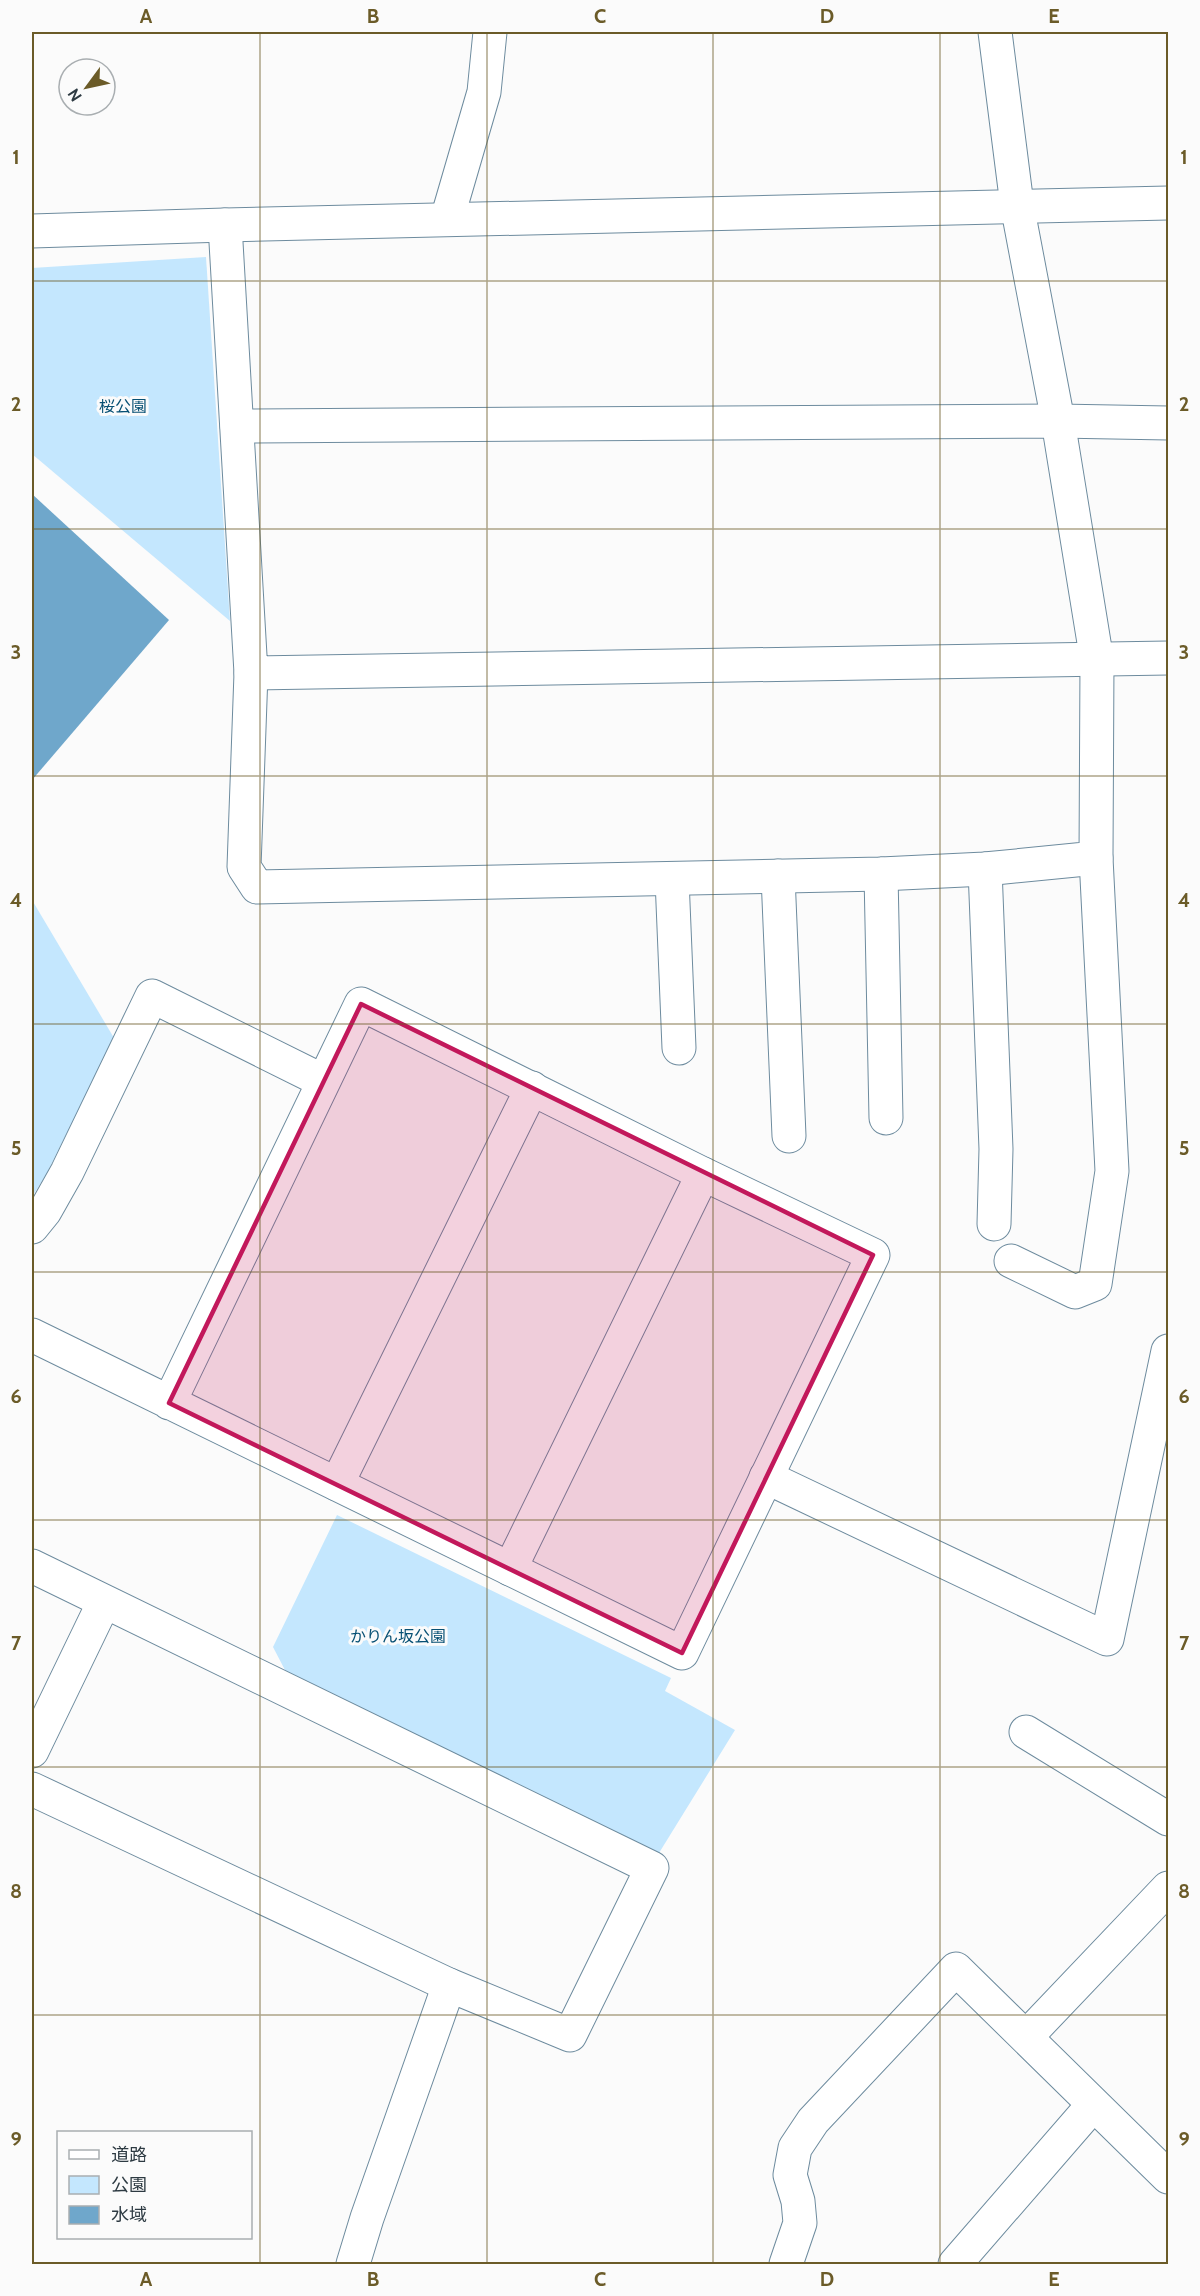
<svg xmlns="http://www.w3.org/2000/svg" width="1200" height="2296" viewBox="0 0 1200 2296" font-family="Cabin,'Noto Sans JP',sans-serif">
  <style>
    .green { fill: #c4e7fe }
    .water { fill: #6fa7cb }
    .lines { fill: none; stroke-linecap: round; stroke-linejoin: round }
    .minor-casing { stroke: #6d8b9e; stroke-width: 35 }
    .minor { stroke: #fff; stroke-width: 33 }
    .marked { fill: #c2185b; fill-opacity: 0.2; stroke: #c2185b; stroke-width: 4.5; stroke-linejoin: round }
    .grid { fill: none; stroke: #6b5b28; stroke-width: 1.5; stroke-opacity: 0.55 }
    .labels { text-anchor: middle; stroke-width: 6; stroke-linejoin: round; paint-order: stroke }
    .park-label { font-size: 16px; fill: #075074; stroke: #fbfbfb }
    .neatline { fill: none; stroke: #6b5b28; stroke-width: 2 }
    .grid-label { font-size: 20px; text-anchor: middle; font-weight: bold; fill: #6b5b28 }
  </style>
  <rect width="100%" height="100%" fill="#fbfbfb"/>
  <!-- green -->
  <g class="green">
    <path d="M206,257L230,621L32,454V268Z"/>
    <path d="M32,900L114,1038L47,1173L32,1197Z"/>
    <path d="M337,1515L671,1678L665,1691L735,1730L659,1853L286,1672L273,1647Z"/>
  </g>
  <!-- water -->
  <path class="water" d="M32,494L169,620L32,780Z"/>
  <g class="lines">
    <defs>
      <g id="minor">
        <path d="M447,219L484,92L490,32"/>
        <path d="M225,225L251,673L1168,658"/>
        <path d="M32,231L225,225L1168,203"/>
        <path d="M237,426L1058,421L1168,423"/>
        <path d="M251,673L244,867L257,887L881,874L985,869L1096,858L1097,661L1058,421L1017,205L995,32"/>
        <path d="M985,869L996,1149L994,1224"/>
        <path d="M881,874L886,1118"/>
        <path d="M778,876L789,1136"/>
        <path d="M672,879L679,1048"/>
        <path d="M32,1227L45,1211L67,1172L152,996L323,1081"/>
        <path d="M1011,1261L1075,1292L1095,1284L1112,1171L1096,858"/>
        <path d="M32,1335L682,1653L873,1255L703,1174L361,1004L169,1403"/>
        <path d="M766,1477L1107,1639L1168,1351"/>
        <path d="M337,1484L532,1088"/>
        <path d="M32,1566L652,1868L570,2035L449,1985L367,2218L353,2264"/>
        <path d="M510,1569L703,1174"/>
        <path d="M1026,1732L1168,1819"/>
        <path d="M32,1751L104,1602"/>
        <path d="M32,1789L449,1985"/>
        <path d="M1027,2036L1168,1888"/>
        <path d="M786,2264L800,2223L798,2201L790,2175L795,2148L813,2121L956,1969L1168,2177"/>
        <path d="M955,2264L1093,2105"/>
      </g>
    </defs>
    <!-- minor casing -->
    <use href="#minor" class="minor-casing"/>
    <!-- minor -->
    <use href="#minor" class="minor"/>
  </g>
  <!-- marked area -->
  <path class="marked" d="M361,1004L873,1255L682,1653L169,1403Z"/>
  <!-- grid -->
  <path class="grid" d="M260,32V2264M487,32V2264M713,32V2264M940,32V2264M32,281H1168M32,529H1168M32,776H1168M32,1024H1168M32,1272H1168M32,1520H1168M32,1767H1168M32,2015H1168"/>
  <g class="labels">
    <!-- park labels -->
    <g class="park-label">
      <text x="123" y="412">桜公園</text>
      <text x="398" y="1642">かりん坂公園</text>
    </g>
  </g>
  <!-- border -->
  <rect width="1200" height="2296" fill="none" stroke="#fbfbfb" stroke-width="66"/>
  <!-- legend -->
  <rect x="57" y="2131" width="195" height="108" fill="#fbfbfb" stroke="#a9aeb1" stroke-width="1.5"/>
  <rect x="69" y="2150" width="30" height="9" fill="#ffffff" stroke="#a9aeb1" stroke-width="1.5"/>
  <text x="111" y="2161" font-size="18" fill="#2d3a42">道路</text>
  <rect x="69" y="2176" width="30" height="18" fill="#c4e7fe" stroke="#a9aeb1" stroke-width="1.5"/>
  <text x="111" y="2191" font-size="18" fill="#2d3a42">公園</text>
  <rect x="69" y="2206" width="30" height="18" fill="#6fa7cb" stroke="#a9aeb1" stroke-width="1.5"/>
  <text x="111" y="2221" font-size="18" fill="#2d3a42">水域</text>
  <!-- north arrow -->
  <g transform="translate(87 87) rotate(237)"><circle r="28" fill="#fbfbfb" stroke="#a9aeb1" stroke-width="1.5"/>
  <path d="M0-4.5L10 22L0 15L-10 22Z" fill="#6b5b28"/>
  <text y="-9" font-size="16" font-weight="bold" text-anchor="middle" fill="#2d3a42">N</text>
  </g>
  <rect x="33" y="33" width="1134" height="2230" class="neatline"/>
  <g class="grid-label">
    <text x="146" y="23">A</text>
    <text x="373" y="23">B</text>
    <text x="600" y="23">C</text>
    <text x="827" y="23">D</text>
    <text x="1054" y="23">E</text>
    <text x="16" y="164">1</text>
    <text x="1184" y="164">1</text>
    <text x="16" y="411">2</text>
    <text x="1184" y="411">2</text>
    <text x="16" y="659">3</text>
    <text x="1184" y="659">3</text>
    <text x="16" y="907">4</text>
    <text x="1184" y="907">4</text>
    <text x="16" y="1155">5</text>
    <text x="1184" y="1155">5</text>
    <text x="16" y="1403">6</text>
    <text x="1184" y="1403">6</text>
    <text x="16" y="1650">7</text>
    <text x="1184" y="1650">7</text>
    <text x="16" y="1898">8</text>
    <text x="1184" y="1898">8</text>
    <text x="16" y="2146">9</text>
    <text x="1184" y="2146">9</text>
    <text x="146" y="2286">A</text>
    <text x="373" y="2286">B</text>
    <text x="600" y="2286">C</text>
    <text x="827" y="2286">D</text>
    <text x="1054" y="2286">E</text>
  </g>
</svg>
